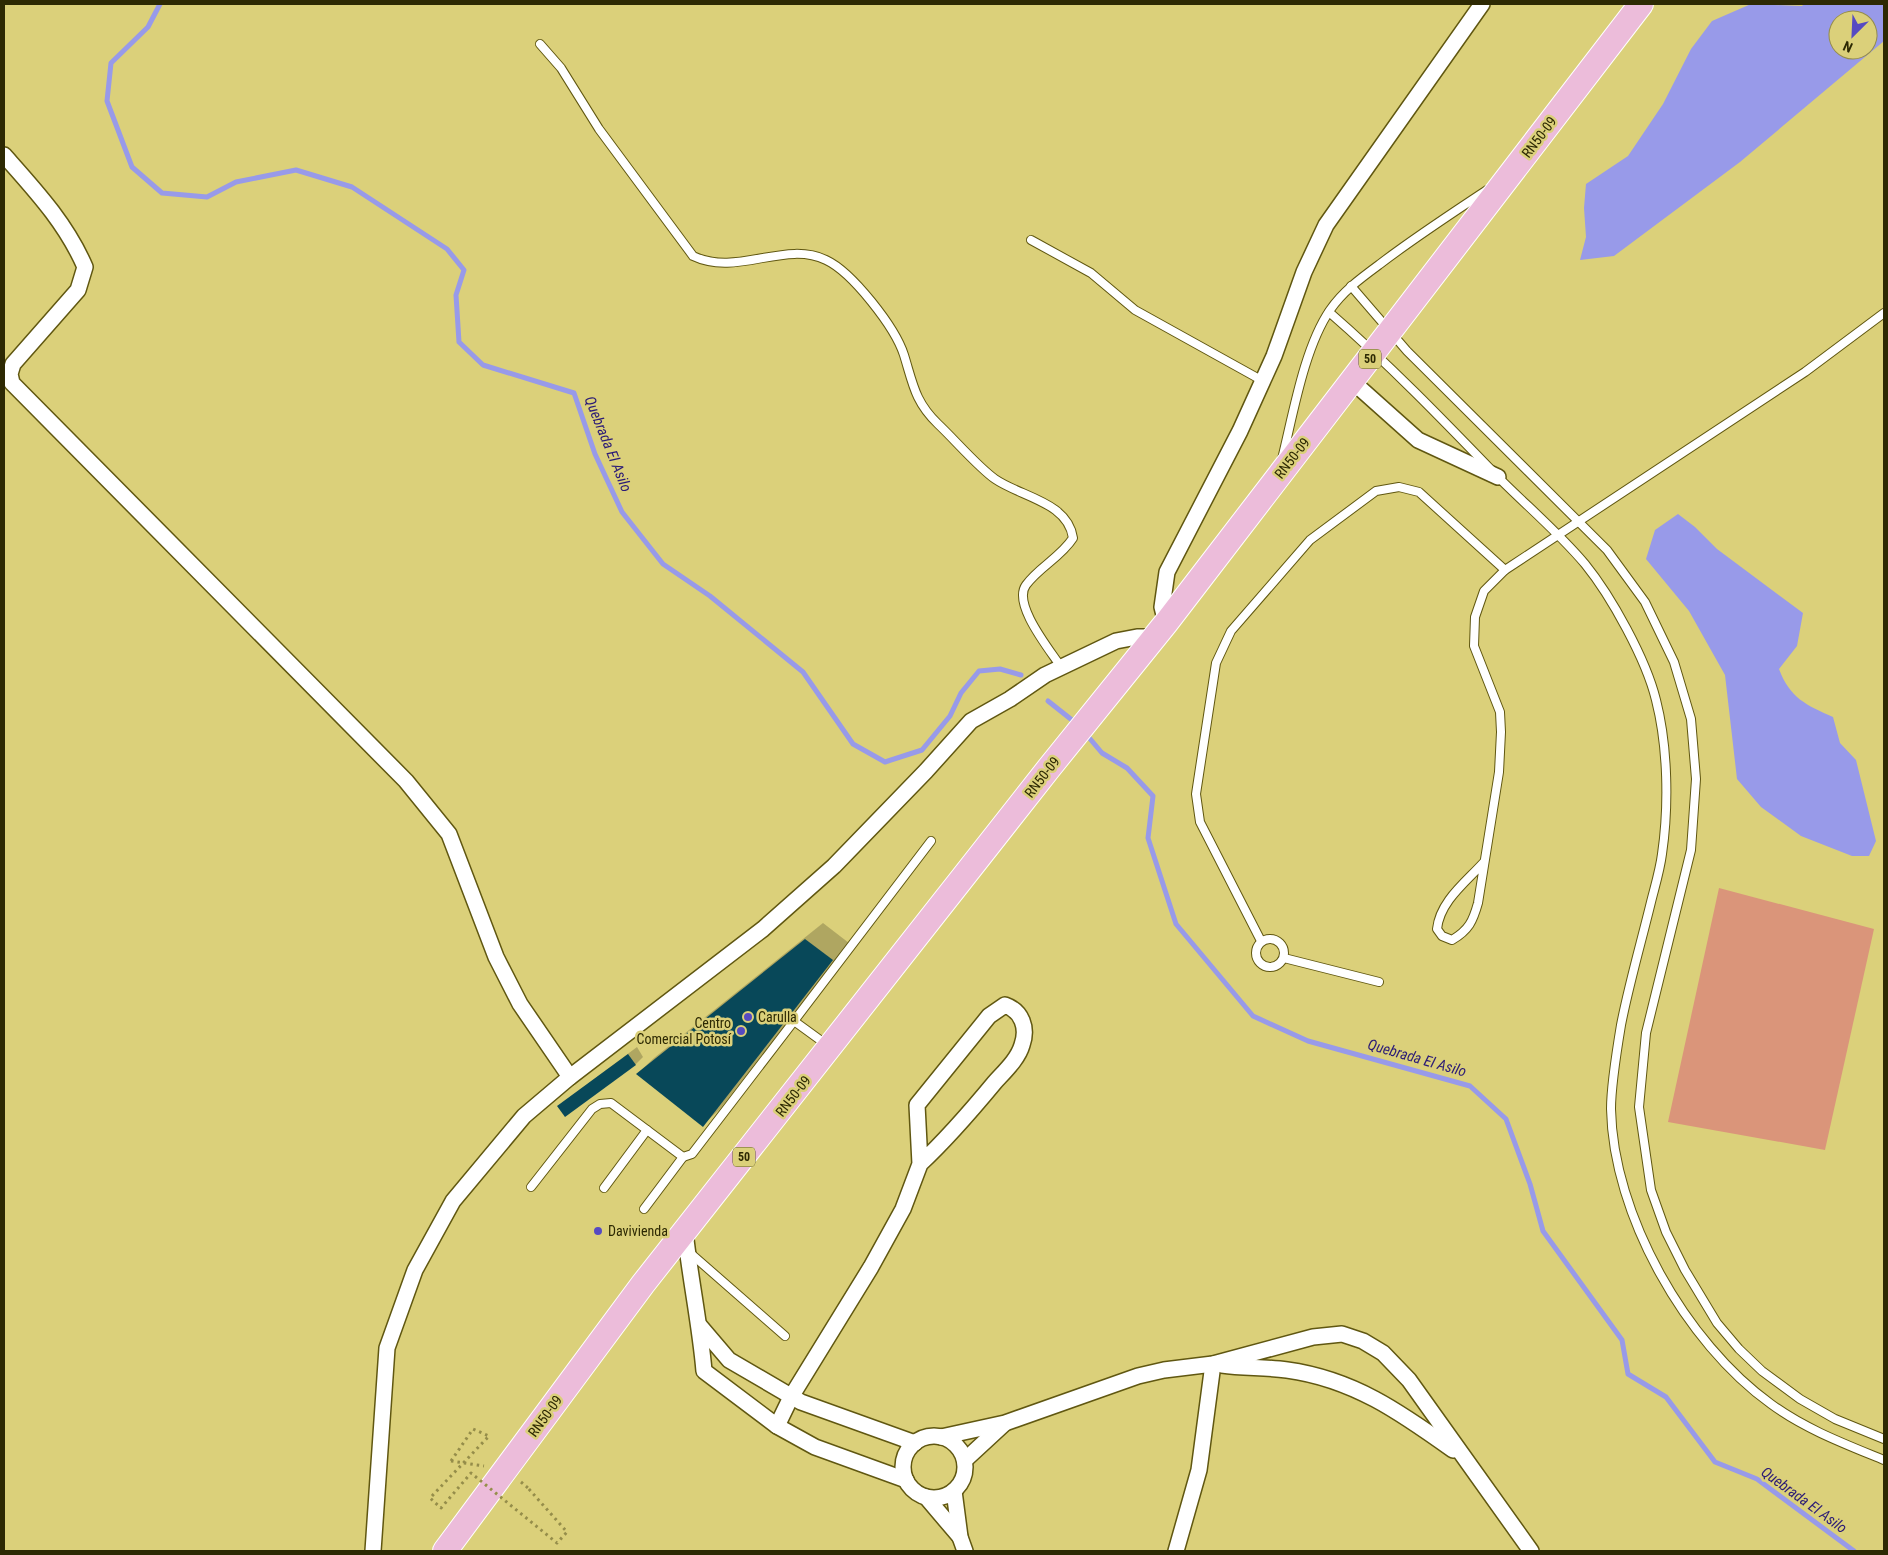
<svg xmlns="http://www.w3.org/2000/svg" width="1888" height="1555" viewBox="0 0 1888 1555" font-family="'Roboto Condensed',sans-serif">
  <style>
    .green { fill: #da957a }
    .water { fill: #989ae9; fill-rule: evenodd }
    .shadow { fill: #0003 }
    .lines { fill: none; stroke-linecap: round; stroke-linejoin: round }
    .stream { stroke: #989ae9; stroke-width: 5 }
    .building { fill: #084859 }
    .service-casing { stroke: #605711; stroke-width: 10 }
    .minor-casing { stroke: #605711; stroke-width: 18 }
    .primary-casing { stroke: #fff; stroke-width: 26 }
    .path { stroke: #958d4a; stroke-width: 3; stroke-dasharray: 2.5 4; stroke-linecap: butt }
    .service { stroke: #fff; stroke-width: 8 }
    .minor { stroke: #fff; stroke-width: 15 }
    .primary { stroke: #ecbcda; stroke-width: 24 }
    .path-bridge { stroke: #958d4a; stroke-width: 3; stroke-dasharray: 2.5 4; stroke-linecap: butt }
    .poi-dot { fill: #564ac2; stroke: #dbd07a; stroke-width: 2 }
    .labels { text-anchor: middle; stroke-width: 5; stroke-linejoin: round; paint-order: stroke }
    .shield { fill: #dbd07a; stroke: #615b27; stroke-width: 1 }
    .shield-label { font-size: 12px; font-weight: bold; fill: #2d2903 }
    .street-label { font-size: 14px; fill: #2d2903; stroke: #dbd07a }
    .poi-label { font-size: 14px; fill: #2d2903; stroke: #dbd07a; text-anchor: start }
    .water-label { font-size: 15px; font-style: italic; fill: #2b1b76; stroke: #dbd07a }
  </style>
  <rect width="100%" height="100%" fill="#dbd07a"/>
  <!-- green -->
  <path class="green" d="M1719,888L1874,929L1825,1150L1668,1122Z"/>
  <!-- water -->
  <g class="water">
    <path d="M1751,4L1802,6L1804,4H1884V41L1740,162L1614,256L1580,260L1586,237L1584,208L1586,184L1628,156L1663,104L1691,49L1712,21ZM1838,20H1868V50H1838Z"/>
    <path d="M1678,514L1695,527L1717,549L1803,613L1797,646L1779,669C1790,698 1806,705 1833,717L1840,743L1856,760L1876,841L1869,856H1852L1801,836L1761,807L1737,779L1725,675L1689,611L1646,559L1655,530Z"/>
  </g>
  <!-- shadow -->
  <g class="shadow">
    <path d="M823,923L849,943L720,1109L703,1125L637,1074L654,1058Z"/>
    <path d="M637,1047L643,1057L636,1064L558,1106Z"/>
  </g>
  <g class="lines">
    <!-- stream -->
    <g class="stream">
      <path d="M160,4L148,27L111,63L107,101L132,167L162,193L207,197L236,182L296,170L352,187L447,249L464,270L456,295L459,342L483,365L574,393L595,454L622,512L663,564L710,596L803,672L853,744L885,762L922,750L950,716L961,693L979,671L1000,669L1021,675"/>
      <path d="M1048,701L1077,724"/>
      <path d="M1086,734L1102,753L1127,768L1153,796L1148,838L1176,924L1253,1016L1308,1041L1470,1086L1506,1119L1530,1184L1543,1231L1622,1340L1628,1374L1666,1397L1715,1462L1757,1479L1854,1551"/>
    </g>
  </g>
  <!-- building -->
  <g class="building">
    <path d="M805,939L833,960L703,1127L636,1074Z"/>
    <path d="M628,1054L636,1065L565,1117L557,1106Z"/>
  </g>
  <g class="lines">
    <defs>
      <g id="service">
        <path d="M540,44L561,68L599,129L693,256C737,277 785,240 826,260C852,272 895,327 904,355C913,384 915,402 938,424C955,440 978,467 995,479C1021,497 1068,502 1073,538C1061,557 1039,567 1026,585C1012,604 1050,650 1061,667"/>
        <path d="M1031,240L1091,273L1135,310L1263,381"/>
        <path d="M1351,286L1407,351L1607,550L1645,602L1674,662L1691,719L1696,779L1691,850L1646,1033L1639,1107L1651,1190L1666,1232L1685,1270L1717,1323L1739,1349L1762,1371L1800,1399L1835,1419L1884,1439"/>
        <path d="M1329,312C1390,365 1443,420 1500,479C1528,507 1559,533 1585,564C1611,596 1646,659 1656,700C1668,747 1669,806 1662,854C1660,870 1655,886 1651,902C1641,943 1629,984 1621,1025C1617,1049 1611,1086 1611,1109C1613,1215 1686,1343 1771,1404C1805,1429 1845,1444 1884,1460"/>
        <path d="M1282,459C1293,415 1304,348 1330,310C1343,291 1361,278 1380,264C1414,238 1451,214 1487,190"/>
        <path d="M1484,862C1466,882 1440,901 1437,929L1442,936L1452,940C1469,930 1473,921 1478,903L1499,772L1501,732L1500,712L1474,646L1475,617L1484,591L1505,570L1805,372L1884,313"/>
        <circle cx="1270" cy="953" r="14"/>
        <path d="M1261,941L1200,822L1196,794L1216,663L1231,631L1310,540L1376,491L1399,487L1419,492L1505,570"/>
        <path d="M1284,958L1379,982"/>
        <path d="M794,1021L931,841"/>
        <path d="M531,1187L592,1109L600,1104L611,1103L683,1157L692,1154L794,1021L827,1045"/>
        <path d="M604,1188L647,1130"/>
        <path d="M644,1209L683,1157"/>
        <path d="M689,1252L785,1336"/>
      </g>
      <g id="minor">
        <path d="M4,155C35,190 66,223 85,267L78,290L13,364L10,374L12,383L406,781L449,834L496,957L520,1004L570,1077"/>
        <path d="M1353,382L1418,440L1498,477"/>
        <path d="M1166,623L1162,607L1167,572L1240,431L1274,356L1304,272L1326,225L1482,4"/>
        <path d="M685,1231C690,1278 700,1324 704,1371L777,1426L815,1447L906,1480"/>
        <path d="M700,1326L729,1360L801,1402L915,1443"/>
        <path d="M1222,1365C1243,1368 1265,1367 1287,1370C1353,1379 1400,1412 1453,1450"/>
        <path d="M777,1426L791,1397L871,1267L903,1209L920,1164L917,1105L989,1016L1005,1005C1022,1011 1028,1028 1022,1045C1018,1059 1005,1071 995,1082C971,1111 948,1138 920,1164"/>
        <circle cx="934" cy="1467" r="31"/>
        <path d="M941,1437L1005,1423L1138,1376L1164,1370L1213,1364L1313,1337L1342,1334L1363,1341L1383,1353L1409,1380L1531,1551"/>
        <path d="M965,1460L1004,1424"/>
        <path d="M954,1491L960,1537L965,1551"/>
        <path d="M926,1497L960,1537"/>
        <path d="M373,1551L387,1348L415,1270L453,1201L524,1116L570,1077L763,929L834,866L926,771L971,721L1010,699L1045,675L1116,641L1137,637H1155"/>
        <path d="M1176,1551L1199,1470L1213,1364"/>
      </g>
      <path id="primary" d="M445,1551L643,1284L1049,768L1166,623L1641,4"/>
    </defs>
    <!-- service casing -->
    <use href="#service" class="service-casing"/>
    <!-- minor casing -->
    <use href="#minor" class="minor-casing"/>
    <!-- primary casing -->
    <use href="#primary" class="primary-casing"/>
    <!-- path -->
    <g class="path">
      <path d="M451,1461L484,1466"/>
      <path d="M521,1482L528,1488"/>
    </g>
    <!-- service -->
    <use href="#service" class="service"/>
    <!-- minor -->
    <use href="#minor" class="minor"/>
    <!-- primary -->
    <use href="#primary" class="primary"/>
    <!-- path-bridge -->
    <path class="path-bridge" d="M451,1461L473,1429L489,1436L430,1498L441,1508L471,1473L557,1543L567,1532L528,1488"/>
  </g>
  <!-- markers -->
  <g class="poi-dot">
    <circle cx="748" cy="1017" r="5"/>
    <circle cx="741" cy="1031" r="5"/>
    <circle cx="598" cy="1231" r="5"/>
  </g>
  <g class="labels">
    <!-- shield labels -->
    <g class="shield">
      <rect x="1359" y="349.5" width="22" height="19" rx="4"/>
      <rect x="733" y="1147.5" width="22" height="19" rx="4"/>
    </g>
    <g class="shield-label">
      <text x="1370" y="363">50</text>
      <text x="744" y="1161">50</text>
    </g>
    <!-- street labels -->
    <g class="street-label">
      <text transform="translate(1539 137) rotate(-53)" y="5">RN50-09</text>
      <text transform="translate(1292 458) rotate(-52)" y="5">RN50-09</text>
      <text transform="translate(1042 777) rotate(-52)" y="5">RN50-09</text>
      <text transform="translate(793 1096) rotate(-52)" y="5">RN50-09</text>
      <text transform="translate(545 1416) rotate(-54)" y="5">RN50-09</text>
    </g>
    <!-- poi labels -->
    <g class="poi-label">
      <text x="758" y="1022">Carulla</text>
      <text x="731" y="1028" text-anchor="end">Centro<tspan x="731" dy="16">Comercial Potosí</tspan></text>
      <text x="608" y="1236">Davivienda</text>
    </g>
    <!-- water labels -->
    <g class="water-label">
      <text transform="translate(608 444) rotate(68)" y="5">Quebrada El Asilo</text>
      <text transform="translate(1417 1058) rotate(16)" y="5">Quebrada El Asilo</text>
      <text transform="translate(1804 1500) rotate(36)" y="5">Quebrada El Asilo</text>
    </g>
  </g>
  <!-- border -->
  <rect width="1888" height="1555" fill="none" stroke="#2d2903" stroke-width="10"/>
  <!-- north arrow -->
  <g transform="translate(1853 35) rotate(204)"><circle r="24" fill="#dbd07a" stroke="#958d4a"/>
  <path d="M0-4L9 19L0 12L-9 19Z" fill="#564ac2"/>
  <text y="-8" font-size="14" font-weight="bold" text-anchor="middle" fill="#2d2903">N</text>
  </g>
</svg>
